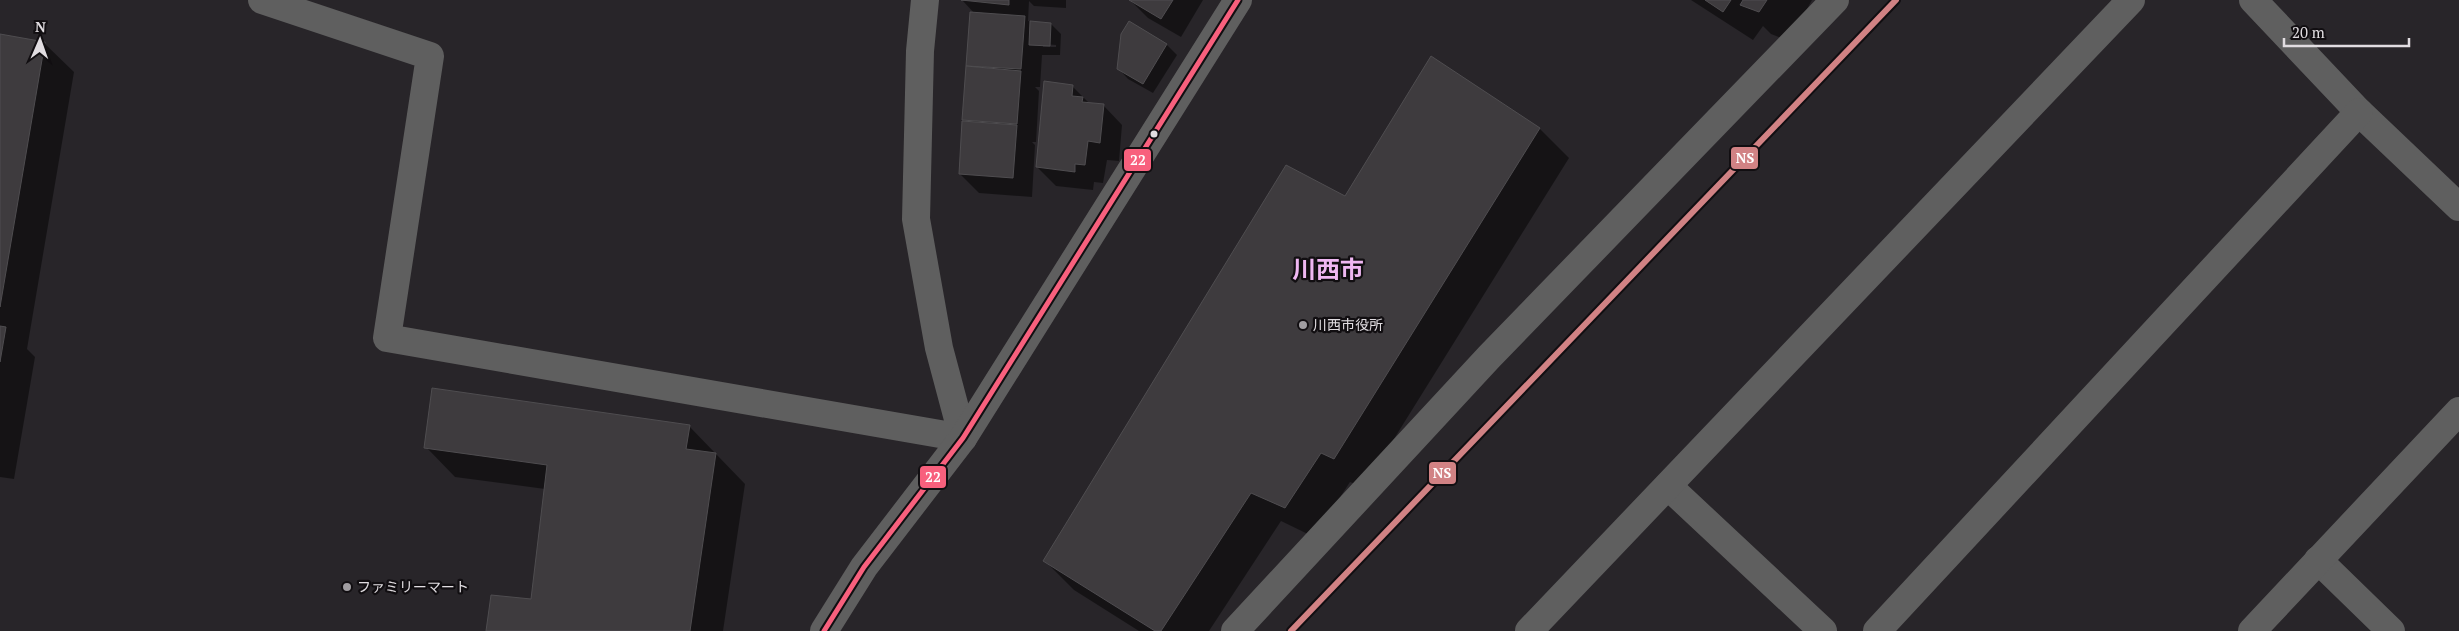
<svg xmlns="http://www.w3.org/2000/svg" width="2459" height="631" viewBox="0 0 2459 631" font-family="'PT Serif','Noto Sans JP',serif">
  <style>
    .shadow { fill: #0007; fill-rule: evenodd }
    .building { fill: #3e3b3e; stroke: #4f4d50 }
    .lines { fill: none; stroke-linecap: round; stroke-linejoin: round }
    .minor { stroke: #5f5f5f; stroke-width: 28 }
    .tertiary { stroke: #5f5f5f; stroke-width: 28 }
    .bus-1-casing { stroke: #110e11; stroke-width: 9 }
    .bus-1 { stroke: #f8607d; stroke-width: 5 }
    .rail-1-casing { stroke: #110e11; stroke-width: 10 }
    .rail-1 { stroke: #d18284; stroke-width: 6 }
    .bus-dot { fill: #e1dde1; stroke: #110e11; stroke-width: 2 }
    .poi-dot { fill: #a09da1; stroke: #110e11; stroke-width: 2 }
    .labels { text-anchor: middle; stroke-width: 4.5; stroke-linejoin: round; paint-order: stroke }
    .poi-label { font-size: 14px; fill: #e1dde1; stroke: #110e11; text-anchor: start }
    .town-label { font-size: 24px; font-weight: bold; fill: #efb7f2; stroke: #110e11 }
    .line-badge { stroke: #110e11; stroke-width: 2 }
    .badge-label { font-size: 14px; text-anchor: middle; font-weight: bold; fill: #fff }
  </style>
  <rect width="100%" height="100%" fill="#282529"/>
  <!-- shadow -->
  <g class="shadow">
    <path d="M962,0H1066V8L1034,6L1029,1L1028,21L1051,24L1061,34L1060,55H1042L1040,87H1035L1039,91L1036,142H1032L1035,145L1032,197L979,193L960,174L971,14H975ZM1043,44L1056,45V47H1043Z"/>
    <path d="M1130,0H1203L1181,37L1148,18Z"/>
    <path d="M1691,0H1812L1789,41L1771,34L1763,26L1753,40Z"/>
    <path d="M1129,22L1167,45L1177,55L1153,93L1128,79L1118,68Z"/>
    <path d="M0,35L44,43L74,72L27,349L35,357L14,479L0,477Z"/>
    <path d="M1432,58L1540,129L1569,158L1364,487L1350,482L1314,537L1281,521L1209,631H1139L1074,590L1045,561L1345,198Z"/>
    <path d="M1072,86L1090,104L1104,106L1122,125L1119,161L1107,160L1103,183L1094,182L1093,190L1056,186L1037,167Z"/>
    <path d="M689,426L745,484L723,631H487L532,601L545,489L455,477L426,447Z"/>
  </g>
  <!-- building -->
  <g class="building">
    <path d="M961,0H1009V5Z"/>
    <path d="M1129,0H1173L1161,19Z"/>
    <path d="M1705,0H1731L1723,12Z"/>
    <path d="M1743,0H1767L1759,12L1740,5Z"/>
    <path d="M970,12L1025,16L1021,69L966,66Z"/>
    <path d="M1030,21L1051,23L1050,46L1029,45Z"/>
    <path d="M1129,21L1167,44L1143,84L1117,69L1121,34Z"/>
    <path d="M0,34L45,42L0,307Z"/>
    <path d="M1431,56L1540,128L1334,459L1321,453L1285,508L1251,493L1161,631H1155L1043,561L1286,165L1345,196Z"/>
    <path d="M966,66L1021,71L1017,124L962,120Z"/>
    <path d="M1044,81L1073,85L1072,96L1083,97L1082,102L1104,104L1100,143L1088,141L1085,165L1075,164V172L1036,167Z"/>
    <path d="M962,121L1017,125L1013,178L959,174Z"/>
    <path d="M0,326L6,327L0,362Z"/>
    <path d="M432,388L690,425L686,449L716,453L690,631H486L491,595L531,599L547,465L424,448Z"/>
  </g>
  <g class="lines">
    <!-- minor -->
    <g class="minor">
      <path d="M262,0L430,56L387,338L963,438L939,348L916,219L920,51L925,0"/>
      <path d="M2253,0L2359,112L2459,207"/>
      <path d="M1668,486L1823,631"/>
      <path d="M2318,560L2391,631"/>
      <path d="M1235,631L1489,357L1835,0"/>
      <path d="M1529,631L2131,0"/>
      <path d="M1877,631L2359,112"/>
      <path d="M2252,631L2459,411"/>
    </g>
    <!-- tertiary -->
    <path class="tertiary" d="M824,631L864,567L963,438L1238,0"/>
    <defs>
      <path id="bus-1" d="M824,631L864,567L963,438L1238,0"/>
    </defs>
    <!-- bus-1 casing -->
    <use href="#bus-1" class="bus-1-casing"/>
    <!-- bus-1 -->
    <use href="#bus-1" class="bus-1"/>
    <defs>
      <path id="rail-1" d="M1291,631L1896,0"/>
    </defs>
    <!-- rail-1 casing -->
    <use href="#rail-1" class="rail-1-casing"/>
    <!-- rail-1 -->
    <use href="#rail-1" class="rail-1"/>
  </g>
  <!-- markers -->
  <circle class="bus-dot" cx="1154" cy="134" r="4.5"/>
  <g class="poi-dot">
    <circle cx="1303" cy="325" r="5"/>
    <circle cx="347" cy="587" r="5"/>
  </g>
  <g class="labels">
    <!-- poi labels -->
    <g class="poi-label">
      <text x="1313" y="330">川西市役所</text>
      <text x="357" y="592">ファミリーマート</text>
    </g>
    <!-- town labels -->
    <g class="town-label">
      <text x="1328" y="278">川西市</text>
    </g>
  </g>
  <g class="line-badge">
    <rect x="1730" y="146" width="29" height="24" rx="5" fill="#d18284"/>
    <rect x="1123" y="148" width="29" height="24" rx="5" fill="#f8607d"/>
    <rect x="1428" y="461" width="29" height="24" rx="5" fill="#d18284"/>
    <rect x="919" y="465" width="28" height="24" rx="5" fill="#f8607d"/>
  </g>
  <g class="badge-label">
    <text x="1745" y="163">NS</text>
    <text x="1138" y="165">22</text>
    <text x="1442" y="478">NS</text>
    <text x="933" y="482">22</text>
  </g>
  <!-- north arrow -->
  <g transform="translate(40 40) rotate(2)" stroke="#110e11" stroke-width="4" paint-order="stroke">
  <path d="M0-4L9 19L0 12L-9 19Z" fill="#e1dde1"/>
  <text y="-8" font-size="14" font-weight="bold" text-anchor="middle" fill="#e1dde1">N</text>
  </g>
  <!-- scale -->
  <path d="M2284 38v8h125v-8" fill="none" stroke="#e1dde1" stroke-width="2.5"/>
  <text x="2292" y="38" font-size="15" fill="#e1dde1" stroke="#110e11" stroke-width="4" paint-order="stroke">20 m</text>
</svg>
